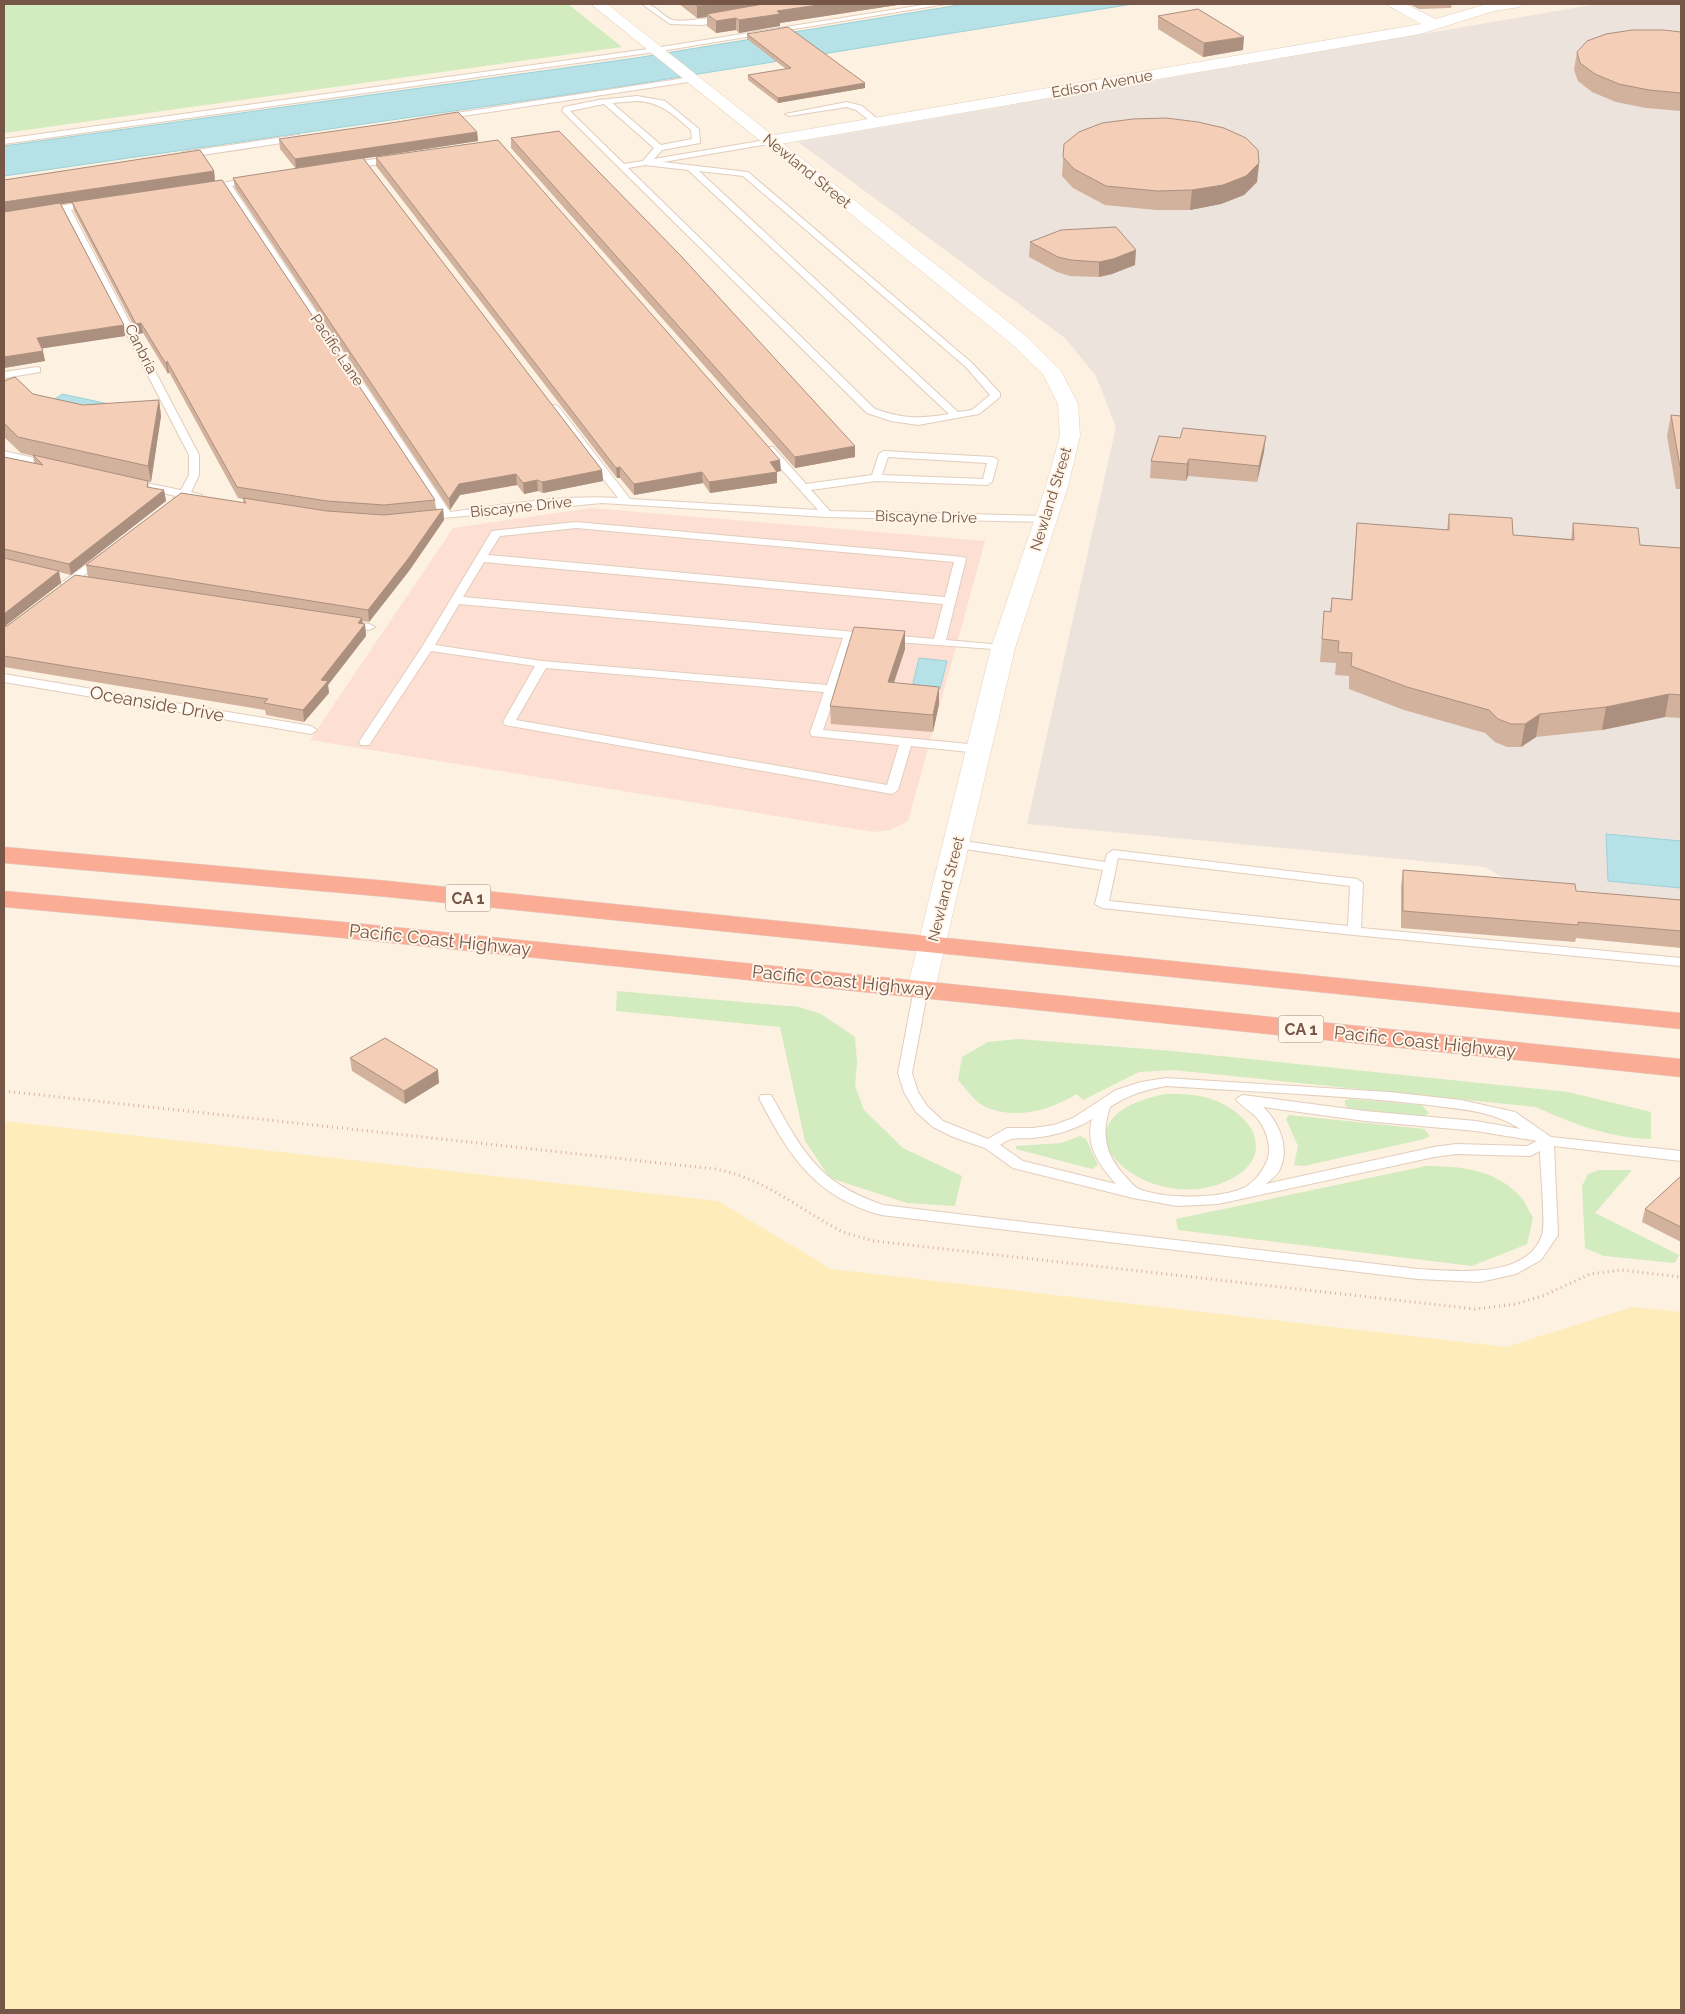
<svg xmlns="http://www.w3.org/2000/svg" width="1685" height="2014" viewBox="0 0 1685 2014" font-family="Raleway,sans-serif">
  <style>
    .commercial { fill: #fedfd4 }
    .industrial { fill: #ece3dc }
    .green { fill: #d2ebbf }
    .sand { fill: #feedba }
    .water { fill: #b5e1e7; stroke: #9ad2d9 }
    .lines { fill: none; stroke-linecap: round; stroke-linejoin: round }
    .lane-casing { stroke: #e2cdbc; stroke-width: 2 }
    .street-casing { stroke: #e2cdbc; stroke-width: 1 }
    .secondary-casing { stroke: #e9d0bc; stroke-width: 1 }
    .highway-casing { stroke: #dbd3cf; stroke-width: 1 }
    .path { stroke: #d8b19b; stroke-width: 3; stroke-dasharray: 1 4; stroke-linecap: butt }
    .lane { fill: #fff; fill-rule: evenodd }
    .street { fill: #fff; fill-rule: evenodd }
    .secondary { fill: #fff; fill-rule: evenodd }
    .highway { fill: #fbac94; fill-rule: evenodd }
    .wall { fill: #d2b19d }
    .shaded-wall { fill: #ab9080 }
    .building { fill: #f4ceb7; stroke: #ab9080 }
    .labels { text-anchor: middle; stroke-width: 4; stroke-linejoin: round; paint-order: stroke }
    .far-street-label { font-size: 15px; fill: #755647; stroke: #fff5e8 }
    .shield { fill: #fff5e8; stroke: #9e8677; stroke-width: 1 }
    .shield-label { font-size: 16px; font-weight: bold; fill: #755647 }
    .street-label { font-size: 18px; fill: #755647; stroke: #fff5e8 }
  </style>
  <rect width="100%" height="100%" fill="#fdf1e1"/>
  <!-- commercial -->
  <path class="commercial" d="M591,508L985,541L908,821L890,830L874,832L310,740L453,528Z"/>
  <!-- industrial -->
  <path class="industrial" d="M1597,4H1681V901L1512,883L1485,867L1027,824L1116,427L1096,376L1065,338L798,142Z"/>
  <!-- green -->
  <g class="green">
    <path d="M4,4H568L622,47L4,133Z"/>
    <path d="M617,991L799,1007L821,1014L855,1037L857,1063L855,1086L864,1110L903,1148L962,1176L955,1206L907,1203L830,1178L805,1141L780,1027L616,1011Z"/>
    <path d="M1018,1039L1172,1051L1568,1092L1651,1112V1139C1610,1138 1573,1124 1536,1107L1173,1070L1139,1072L1083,1100L1077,1094C1048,1111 1013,1121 982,1105C973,1100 965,1087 958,1080L962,1057L988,1042Z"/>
    <path d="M1165,1094C1181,1094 1198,1094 1214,1100C1260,1118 1276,1162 1222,1183C1143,1215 1038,1120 1165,1094Z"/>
    <path d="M1350,1099L1422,1105L1429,1113L1423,1117L1348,1108L1345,1105V1100Z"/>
    <path d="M1289,1115L1424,1129L1430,1136L1424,1139L1304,1166L1294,1165L1298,1146L1286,1119Z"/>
    <path d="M1080,1136L1086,1139L1098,1165L1092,1169L1016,1149V1146L1061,1143Z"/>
    <path d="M1426,1166C1459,1166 1494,1169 1519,1195C1525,1201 1529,1211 1533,1218L1527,1244L1472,1266L1178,1230L1176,1219Z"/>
    <path d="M1599,1170H1632L1595,1213L1679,1255L1675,1263L1604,1256L1585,1248L1582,1186L1588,1174Z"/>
  </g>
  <!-- sand -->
  <path class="sand" d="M4,1121L718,1201L831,1269L1506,1347L1632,1307L1681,1312V2010H4Z"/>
  <!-- water -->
  <g class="water">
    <path d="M965,4H1133L599,90L4,176V146L636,58Z"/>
    <path d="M62,394L109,404L90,417L42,408Z"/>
    <path d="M919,658L947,661L940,689L912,687Z"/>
    <path d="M1606,834L1681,841V888L1608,881Z"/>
  </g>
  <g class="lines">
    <defs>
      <g id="lane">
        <path d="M642,4C656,3 661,16 673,20C686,23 719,14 728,20L702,25L670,24Z"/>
        <path d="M929,4H946L655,52L4,144V139L655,48Z"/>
        <path d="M692,77L696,79L695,81L443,119L439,117L443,115Z"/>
        <path d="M637,96L665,101L699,129L700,143L662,150L654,159L772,139V143L769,144L663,162L748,172L972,363L1000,393V397L979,414L918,425L891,421L867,413L562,111L564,107L599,100ZM637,101C661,102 674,115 691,130L692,139L661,145L612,103ZM604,104L654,148L643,161L624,164L570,111ZM645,165L688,170L949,414C918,419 904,419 875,409L628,168ZM699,171L743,176L966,367L990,395L972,410L958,412Z"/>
        <path d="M847,102L862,106L881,122L874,124L856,110L847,107L789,116L785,114Z"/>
        <path d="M298,135L302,138L301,140L183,158L179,155L183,152Z"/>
        <path d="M395,156L398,157V161L349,169L345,166L349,163Z"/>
        <path d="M251,177L255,180L254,182L232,186L450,512C505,505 563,494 618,498L549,408L554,405L558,406L630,499L818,510L765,451V447H773L806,484L872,475L879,454L884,451L993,457L998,460L992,482L987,485L876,481L811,490L830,511L1045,516L1050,519L1045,522L827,517L602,503L422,520V516L440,513L224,187L208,190L204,187ZM888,457L987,463L983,479L882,475Z"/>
        <path d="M91,201L94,202V206L71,210L199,455V475L191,492L202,495V499L187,498L178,502L173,499L176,496L127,485L126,483L131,480L181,490L189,475V455L63,211L45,214L41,211L45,208Z"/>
        <path d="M37,367L40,368V372L4,378V372Z"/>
        <path d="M4,451L56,463L57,465L52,468L4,457Z"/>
        <path d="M576,522L964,557L966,559L946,640L1003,645L1007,646V650L854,639L823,730L979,745L985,749L979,753L911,746L898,790L892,794L505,725L503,722L535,666L431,651L369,745H361L359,742L422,647L492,531ZM576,528L954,562L945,597L488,555L500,536ZM484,562L943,604L934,639L463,597ZM459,604L843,638L827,685L542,661L435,645ZM546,668L824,692L810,733L812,736L899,745L887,785L516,720Z"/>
        <path d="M101,554L106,557L105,559L69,587H61V583Z"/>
        <path d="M347,621L369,624L375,627L369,630L343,626V622Z"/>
        <path d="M4,674L311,726L317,730L311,734L4,682Z"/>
        <path d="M957,840L1105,862L1107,854L1113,850L1357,879L1363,883L1361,928L1681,958V966L1354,935L1102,908L1095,904L1103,870L952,847L951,844ZM1118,858L1350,886L1348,926L1109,901Z"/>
        <path d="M921,985L928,989L912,1073L918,1092L927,1106L943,1121L988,1139L1007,1128H1033L1054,1125L1073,1118L1116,1090L1141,1082L1166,1078L1389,1092L1461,1100L1515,1112L1551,1137L1681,1151V1161L1554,1146L1558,1235L1541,1260L1516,1274L1480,1282L1418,1279L881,1215C815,1197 789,1156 759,1098L761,1095H771C777,1105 782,1115 788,1125C814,1170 835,1188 883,1205L1418,1269C1454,1271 1527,1280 1542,1235C1546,1225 1540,1166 1540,1151L1530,1156L1456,1154L1434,1157L1218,1204L1177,1206L1133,1198L1013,1168L985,1148L953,1137L933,1127L916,1112L904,1092L898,1073L914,989ZM1166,1086C1254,1092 1342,1095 1429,1105C1460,1109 1494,1111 1520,1129L1476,1121L1365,1111L1243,1095L1236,1099C1240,1105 1247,1109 1253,1114C1262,1122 1268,1135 1269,1147C1271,1162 1255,1184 1241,1189C1216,1199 1164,1199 1139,1189C1134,1187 1129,1180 1125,1176C1105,1154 1101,1135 1110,1107C1128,1095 1144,1090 1166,1086ZM1263,1107L1365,1121L1476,1131L1537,1141L1527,1146L1456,1144L1434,1147L1266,1184C1270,1180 1278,1175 1280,1169C1290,1148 1279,1122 1263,1107ZM1092,1119C1085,1145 1099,1165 1116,1184L1023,1161L1000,1145C1013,1136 1017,1139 1033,1138C1053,1136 1075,1130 1092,1119Z"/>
      </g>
      <path id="street" d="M1386,4H1405L1436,19L1487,4H1522L1519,7L1494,11L1420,34L769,146L763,145L761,141L763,137L769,136L1421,24Z"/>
      <path id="secondary" d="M591,4H607L1027,337L1061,371L1078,404L1080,436L1068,486L1015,648L935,989L931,995L921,997L911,995L907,989L991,648L1046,486L1060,436L1058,404L1043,374L1013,345Z"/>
      <g id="highway">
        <path d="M4,847L388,881L1681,1013V1029L388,897L4,863Z"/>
        <path d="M4,891L354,923L1681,1059V1077L354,939L4,907Z"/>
      </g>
    </defs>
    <!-- lane casing -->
    <use href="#lane" class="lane-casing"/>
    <!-- street casing -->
    <use href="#street" class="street-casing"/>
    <!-- secondary casing -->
    <use href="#secondary" class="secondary-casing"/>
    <!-- highway casing -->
    <use href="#highway" class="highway-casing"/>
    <!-- path -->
    <path class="path" d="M4,1091L715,1169C761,1177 797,1207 837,1229C848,1235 862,1237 874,1241L1475,1309L1516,1304L1545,1295L1590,1274L1621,1270L1681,1277"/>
    <!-- lane -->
    <use href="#lane" class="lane"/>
    <!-- street -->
    <use href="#street" class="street"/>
    <!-- secondary -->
    <use href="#secondary" class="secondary"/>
    <!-- highway -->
    <use href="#highway" class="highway"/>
  </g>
  <!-- wall -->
  <g class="wall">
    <path d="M679,4H904L780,23V26L739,33L736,30L716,33L707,26V17L697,18Z"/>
    <path d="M1409,4H1452L1451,8L1419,9Z"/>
    <path d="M1158,16L1243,50L1203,57L1158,29Z"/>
    <path d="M1681,32V111L1646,108L1616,102L1592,92L1578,81L1574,70L1577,52Z"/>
    <path d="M747,34L865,88L778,103L748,80V75L786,69L747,39Z"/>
    <path d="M477,132L478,141L363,158L602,470L603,481L543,493L538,491L524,494L517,485L460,495L450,510L235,188L233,178L296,169L280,149L279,139Z"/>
    <path d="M511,138L855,457L795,468L511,148Z"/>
    <path d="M1064,144L1259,163L1257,182L1244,195L1221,204L1190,210H1156L1105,205L1073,188L1062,176Z"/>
    <path d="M200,150L214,171L215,181L153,190L222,180L435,500L436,510L443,509L444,520L409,571L369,622L362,621L363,624H365L366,636L328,685L329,693L304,722L266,715L265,710L4,667V457L34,463L33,456L21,453L4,437V381L15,377L33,394L83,405L159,400L161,416L151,482H148L149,488L164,490L166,501L71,575L59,572L61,583L4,626H7L75,575L88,577L86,565L181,493L244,503L243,499L238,498L169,372L168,374L143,333L138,334L74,211L72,202L61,204L124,325L125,336L42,348L45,361L4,368V180Z"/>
    <path d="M376,157L781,471L776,472L777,483L710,493L703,483L634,495L620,478H617L376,166Z"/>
    <path d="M1030,242L1135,265L1112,274L1099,277L1070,276L1057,272L1029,257Z"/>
    <path d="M1671,415L1681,416V489H1676L1667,436Z"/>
    <path d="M1264,452L1257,482L1188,476L1186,481L1150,478L1151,461Z"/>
    <path d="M1449,514L1513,535L1571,539L1573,523L1640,545L1681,548V718L1665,717L1602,730L1536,737L1521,747H1507L1495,742L1485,733L1404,710L1349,689V676L1335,675L1336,663L1320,662L1324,611L1330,612L1332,598L1351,600L1355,545L1357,523L1447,530Z"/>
    <path d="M905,631V649L894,683L939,687V704L933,732L831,724L830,706Z"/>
    <path d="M1403,870L1576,891L1681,900V948L1576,938L1575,942L1401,928V887Z"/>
    <path d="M350,1058L439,1083L405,1104L352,1071Z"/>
    <path d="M1681,1176V1242L1642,1222L1645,1209Z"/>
  </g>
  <!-- shaded-wall -->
  <g class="shaded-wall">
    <path d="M720,4H803L707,14V17L697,18V6Z"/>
    <path d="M825,4H904L780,23V26L739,33V20L777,11Z"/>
    <path d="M736,18V30L716,33V21Z"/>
    <path d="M1244,37L1243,50L1203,57L1204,43Z"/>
    <path d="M865,83V88L778,103V98Z"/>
    <path d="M477,132L478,141L296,169L295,159Z"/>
    <path d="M1259,163L1257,182L1244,195L1221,204L1190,210L1192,190Z"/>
    <path d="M214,171L215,181L4,213V202Z"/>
    <path d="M1136,250L1135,265L1112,274L1099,277V262Z"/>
    <path d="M141,323L143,333L138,334L136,324Z"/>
    <path d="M124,325L125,336L39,349L37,338Z"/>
    <path d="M43,351L45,361L4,368V357Z"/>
    <path d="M167,361L169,372L168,374L166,364Z"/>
    <path d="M159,400L161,416L151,482L148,466Z"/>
    <path d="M1266,436L1264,452L1257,482L1259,466Z"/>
    <path d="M855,446V457L795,468V457Z"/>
    <path d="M1189,459L1188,476L1186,481L1187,464Z"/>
    <path d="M780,460L781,471L770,473V462Z"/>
    <path d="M620,467V478H617L616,468Z"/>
    <path d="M602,470L603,481L543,493L542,482Z"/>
    <path d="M702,472L703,483L634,495V484Z"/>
    <path d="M777,472V483L710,493L709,482Z"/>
    <path d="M516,474L517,485L460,495L450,510L449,499L459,484Z"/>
    <path d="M537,480L538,491L524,494L523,483Z"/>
    <path d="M164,490L166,501L71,575L69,564Z"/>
    <path d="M443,509L444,520L409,571L369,622L368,610Z"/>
    <path d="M59,571L61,583L4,627V614Z"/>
    <path d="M362,618L363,627L365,624L366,636L328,685L329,693L304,722L303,710L358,623Z"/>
    <path d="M905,631V649L888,700V682Z"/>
    <path d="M939,687V704L933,732V715Z"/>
    <path d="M1669,694L1665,717L1602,730L1606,707Z"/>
    <path d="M1540,714L1536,737L1521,747L1525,724Z"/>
    <path d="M438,1070L439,1083L405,1104L404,1091Z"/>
  </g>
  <!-- building -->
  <g class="building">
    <path d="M694,4H720L697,6Z"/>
    <path d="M763,4H825L777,11L780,14L739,20L736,18L716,21L707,14Z"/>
    <path d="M1198,9L1244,37L1204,43L1158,16Z"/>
    <path d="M788,27L865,83L778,98L748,75L791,68L747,34Z"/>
    <path d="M1632,30H1663L1681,32V93L1649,90L1619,84L1595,74L1580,63L1577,52L1587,41L1606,34Z"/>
    <path d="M458,112L477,132L295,159L279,139L391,123Z"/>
    <path d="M1166,118L1198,122L1224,128L1246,138L1258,150L1259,163L1246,176L1223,185L1192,190L1157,191L1106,186L1074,169L1063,157L1064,144L1079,132L1102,123L1133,119Z"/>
    <path d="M559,131L681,256L855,446L795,457L511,138Z"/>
    <path d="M498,140L780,460L770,462L777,472L709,482L702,472L634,484L620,467L616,468L376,157Z"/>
    <path d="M200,150L214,171L4,202V180Z"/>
    <path d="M363,158L602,470L542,482L537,480L523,483L516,474L459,484L449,499L233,178Z"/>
    <path d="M222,180L435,500L384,505L327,501L237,487L167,361L166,364L141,323L136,324L72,202Z"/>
    <path d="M60,203L124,325L37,338L43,351L4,357V212Z"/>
    <path d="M1116,227L1136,250L1113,259L1099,262L1071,260L1058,257L1030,242L1061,230Z"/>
    <path d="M15,377L33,394L83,405L159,400L148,466L18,437L4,423V381Z"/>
    <path d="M1671,415L1681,416V467H1680Z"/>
    <path d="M1183,428L1266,436L1259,466L1189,459L1187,464L1151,461L1159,436L1180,438Z"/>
    <path d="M33,455L148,481L147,487L164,490L69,564L4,549V457L43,465Z"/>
    <path d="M181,493L246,503L243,498L327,511L384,515L443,509L408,559L368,610L86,565Z"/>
    <path d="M1449,514L1512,518L1513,535L1574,540L1573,523L1638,528L1640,545L1681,548V695L1669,694L1606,707L1540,714L1525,724H1511L1498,719L1489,710L1407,687L1351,666L1352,653L1338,652L1339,641L1322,639L1324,611L1331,612L1332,598L1352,600L1357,523L1449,530Z"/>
    <path d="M4,558L59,571L4,614Z"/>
    <path d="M75,575L362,618L358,623L365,624L321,680L328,681L303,710L264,703L268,699L4,656V626H7Z"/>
    <path d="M854,627L905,631L888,682L939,687L933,715L830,706Z"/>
    <path d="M1403,870L1575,884L1576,891L1681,900V931L1578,922V925L1403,911Z"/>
    <path d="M385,1038L438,1070L404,1091L350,1058Z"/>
    <path d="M1681,1176V1227L1645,1209Z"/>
  </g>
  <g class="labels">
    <!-- far-street labels -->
    <g class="far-street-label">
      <text transform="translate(1102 84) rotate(-10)" y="5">Edison Avenue</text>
      <text transform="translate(807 171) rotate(39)" y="5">Newland Street</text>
      <text transform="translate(141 349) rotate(63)" y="5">Canbria</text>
      <text transform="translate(337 350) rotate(56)" y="5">Pacific Lane</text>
      <text transform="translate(1051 499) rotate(-73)" y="5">Newland Street</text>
      <text transform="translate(521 507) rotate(-6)" y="5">Biscayne Drive</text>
      <text transform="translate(926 517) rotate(1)" y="5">Biscayne Drive</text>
      <text transform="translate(946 889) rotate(-76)" y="5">Newland Street</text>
    </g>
    <!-- shield labels -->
    <g class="shield">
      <rect x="445.5" y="884.5" width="45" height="27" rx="4"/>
      <rect x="1278.5" y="1015.5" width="45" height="27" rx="4"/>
    </g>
    <g class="shield-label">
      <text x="468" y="904">CA 1</text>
      <text x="1301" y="1035">CA 1</text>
    </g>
    <!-- street labels -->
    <g class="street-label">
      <text transform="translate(157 704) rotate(10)" y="6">Oceanside Drive</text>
      <text transform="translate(440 940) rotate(6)" y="6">Pacific Coast Highway</text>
      <text transform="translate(843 981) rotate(6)" y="6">Pacific Coast Highway</text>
      <text transform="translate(1425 1042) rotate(6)" y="6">Pacific Coast Highway</text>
    </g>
  </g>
  <!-- border -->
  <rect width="1685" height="2014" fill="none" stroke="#755647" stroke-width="10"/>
</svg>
